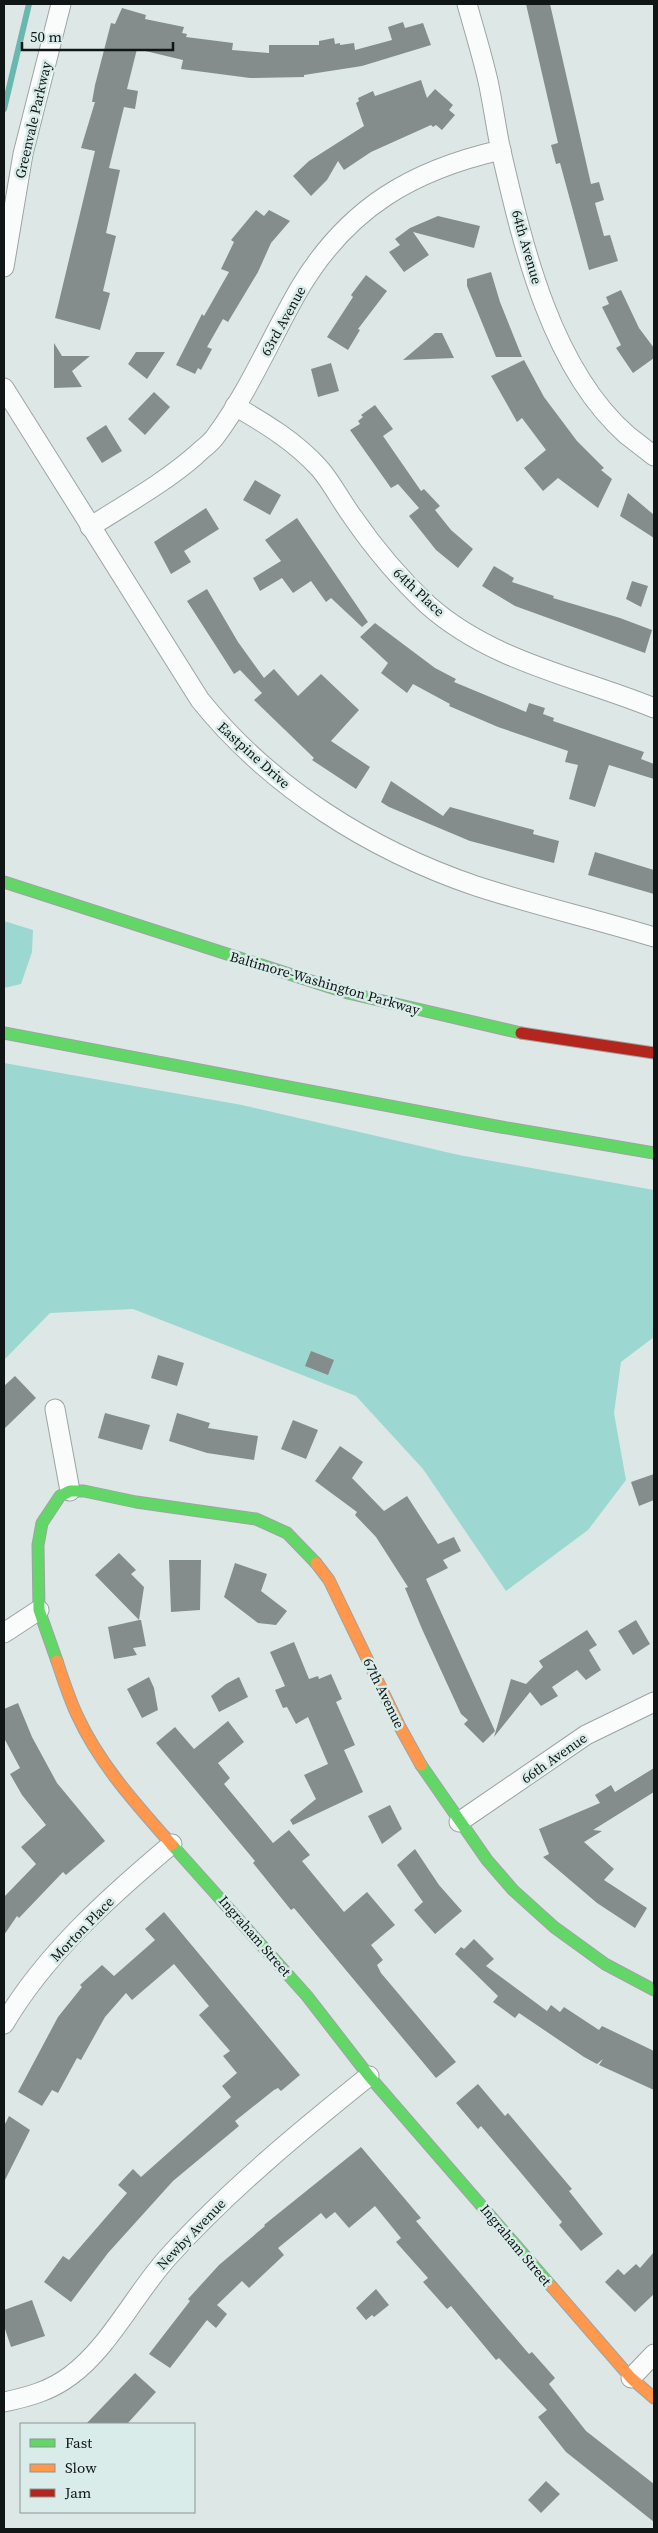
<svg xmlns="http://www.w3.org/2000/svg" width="658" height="2533" viewBox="0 0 658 2533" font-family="'Source Serif 4',serif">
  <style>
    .forest { fill: #9cd8d1 }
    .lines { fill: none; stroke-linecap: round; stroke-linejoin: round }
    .stream { stroke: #6ab7af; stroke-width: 6 }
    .building { fill: #848d8b }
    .street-casing { stroke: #9da4a3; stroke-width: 21 }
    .fast-casing { stroke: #9da4a3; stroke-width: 13 }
    .slow-casing { stroke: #9da4a3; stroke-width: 13 }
    .jam-casing { stroke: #9da4a3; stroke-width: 13 }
    .street { stroke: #fafcfb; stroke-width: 19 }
    .fast { stroke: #63d668; stroke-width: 11 }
    .slow { stroke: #ff974d; stroke-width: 11 }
    .jam { stroke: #b3261e; stroke-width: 11 }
    .labels { text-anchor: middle; stroke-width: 5; stroke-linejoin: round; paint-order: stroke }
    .street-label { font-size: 14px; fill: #101615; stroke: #d9ece9 }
  </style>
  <rect width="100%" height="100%" fill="#dde8e6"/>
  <!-- forest -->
  <g class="forest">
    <path d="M4,921L33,930L32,952L21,984L4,988Z"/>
    <path d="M4,1063L242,1105L459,1155L654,1190V1337L621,1362L614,1413L626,1480L588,1530L506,1591L423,1469L356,1396L133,1309L50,1313L4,1360Z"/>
  </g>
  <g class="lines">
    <!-- stream -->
    <path class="stream" d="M4,109L29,4"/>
  </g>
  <!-- building -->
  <g class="building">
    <path d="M526,4H550L591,184L599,182L604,200L595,203L604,236L610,235L618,261L589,270L560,163L556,164L551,145L558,143Z"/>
    <path d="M122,8L146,15L145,19L184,27L182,33L187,34L186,37L233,43L232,50L269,53V45H319V41L334,38L335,44L340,43V45L354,43L355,50L392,40L388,27L403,22L405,28L423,23L431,45L362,66L304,75V77L250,78L181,69L183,60L137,49L127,89L138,91L135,109L124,107L109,168L120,170L106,233L116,236L103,291L110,293L100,330L55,318L95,151L81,148L95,102H92L95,85L111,23L115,24Z"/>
    <path d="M421,80L427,98L435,89L453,105L449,110L455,115L442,130L436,125L433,127L431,125L371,152L344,170L338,161L327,180L311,196L293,176L309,161L364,126L356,103L359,101L358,98L373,91L375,96Z"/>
    <path d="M256,210L264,216L269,210L290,221L271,243L258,272L228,322L223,319L207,347L212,349L201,370L198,368L195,374L176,365L202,314L204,316L229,272L221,269L234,242L231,240Z"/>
    <path d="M438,216L480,226L474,248L413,232L429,255L404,272L389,252L400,245L395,239L410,228Z"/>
    <path d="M491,272L500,302L522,357H496L467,286V279Z"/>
    <path d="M366,275L387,291L358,329L360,330L348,350L327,337L353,297L351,295Z"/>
    <path d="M621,290L639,328L654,348V358L633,373L616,348L621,345L602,307L609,304L606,297Z"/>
    <path d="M435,333H442L454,358L403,360Z"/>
    <path d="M54,343L62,356H90L72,371L82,387L54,388Z"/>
    <path d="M136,352H165L147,379L128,364Z"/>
    <path d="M524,360L544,397L577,441L604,468L601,470L612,479L598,508L558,478L543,491L524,468L546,450L522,418L517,422L491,376Z"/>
    <path d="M331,363L339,391L318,397L311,369Z"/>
    <path d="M154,392L170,407L145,435L128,419Z"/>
    <path d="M375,405L393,429L383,436L421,491L424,489L440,506L435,510L451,530L473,549L458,568L436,550L409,516L419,508L398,484L391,488L350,430L360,424L358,421L363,417L361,415Z"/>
    <path d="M106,425L122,451L102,463L86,438Z"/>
    <path d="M255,480L281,495L270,515L243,500Z"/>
    <path d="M628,493L654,515V538L620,516Z"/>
    <path d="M206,508L219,529L184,551L191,562L171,574L154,542Z"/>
    <path d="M297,518L368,622L362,627L331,598L326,602L311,581L293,593L282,578L260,591L253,578L281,561L265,540Z"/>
    <path d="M494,566L514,578L512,582L554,596L553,598L620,618L652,630L645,653L515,606L482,586Z"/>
    <path d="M632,581L648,586L641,607L626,599Z"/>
    <path d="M207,589L238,642L264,678L274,669L298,696L321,674L359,710L331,741L370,767L356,789L312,760L314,758L254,700L262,693L240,670L234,674L187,601Z"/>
    <path d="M375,623L435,668L456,679L454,682L526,712L529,703L545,708L543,714L554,718L553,721L644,752L641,759L654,764V779L609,765L595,807L569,799L578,765L565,762L568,751L498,727L449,706L450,704L413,684L407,693L381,673L388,663L360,637Z"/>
    <path d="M391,781L443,816L450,807L534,830L533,834L559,841L554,863L470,841L389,807L381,802Z"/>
    <path d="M595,852L654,870V894L588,875Z"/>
    <path d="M311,1351L334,1360L328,1375L305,1366Z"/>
    <path d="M158,1355L184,1363L177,1386L151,1378Z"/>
    <path d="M15,1376L36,1398L4,1429V1386Z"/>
    <path d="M105,1413L150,1425L142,1450L98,1438Z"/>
    <path d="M177,1413L210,1423L208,1428L258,1436L254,1460L207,1453L169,1441Z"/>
    <path d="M293,1420L318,1430L306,1459L281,1449Z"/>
    <path d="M340,1446L363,1462L352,1478L384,1511L407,1496L438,1544L454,1537L461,1551L443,1560L448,1568L426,1579L495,1731L483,1743L464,1724L468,1720L461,1714L422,1629L405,1588L408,1587L376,1537L355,1515L357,1512L315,1481Z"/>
    <path d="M654,1474V1500L639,1506L631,1482Z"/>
    <path d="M119,1553L136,1570L131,1574L144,1587L139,1620H141L146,1646L133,1648L137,1655L114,1659L108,1627L139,1620L95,1575Z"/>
    <path d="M169,1560H201L200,1610L171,1612Z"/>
    <path d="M235,1563L267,1574L261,1591L287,1611L276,1625L258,1623L224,1597Z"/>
    <path d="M636,1620L650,1644L633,1655L618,1631Z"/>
    <path d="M587,1630L597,1645L589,1650L601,1670L586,1680L577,1670L552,1687L558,1696L541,1706L530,1692L494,1737L511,1679L526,1684L543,1667L539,1661Z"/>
    <path d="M294,1642L309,1679L318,1676L319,1679L331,1674L342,1699L336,1702L355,1745L344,1750L363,1792L293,1825L290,1820L316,1799L304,1775L328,1764L308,1717L296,1724L287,1707L283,1708L275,1690L285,1686L270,1652Z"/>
    <path d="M149,1677L154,1688L158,1710L142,1718L127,1689Z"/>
    <path d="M239,1677L248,1697L219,1712L211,1696L226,1684Z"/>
    <path d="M18,1703L32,1737L57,1783L105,1841L66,1875L63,1872L19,1918L17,1916L4,1935V1897L36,1864L21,1847L46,1825L22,1795L10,1774L20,1768L4,1738V1709Z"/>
    <path d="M228,1721L244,1742L218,1763L230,1778L224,1784L273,1843L289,1830L310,1855L302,1861L344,1912L367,1892L395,1925L371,1945L383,1960L377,1965L381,1973L456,2062L436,2078L294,1908L291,1910L253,1863L255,1861L156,1743L175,1727L194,1749Z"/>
    <path d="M654,1768V1792L593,1830L602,1831L584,1842L614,1869L604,1880L647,1908L635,1928L597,1903L543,1857L549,1854L539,1829L600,1803L595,1795L611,1785L615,1792Z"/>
    <path d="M390,1805L402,1829L382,1844L368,1816Z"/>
    <path d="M415,1849L439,1885L462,1911L435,1934L414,1910L423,1902L397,1865Z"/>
    <path d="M164,1912L300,2075L281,2091L278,2088L274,2090L235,2121L239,2126L173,2181L108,2253L71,2302L44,2282L63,2256L69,2260L127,2193L118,2185L133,2169L141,2177L231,2097L222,2086L237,2073L223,2056L230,2051L199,2015L209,2006L174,1964L132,2000L126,1993L105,2017L81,2060L77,2058L58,2093L52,2090L42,2106L18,2092L58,2017L82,1987L80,1985L102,1965L114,1976L155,1940L145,1929Z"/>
    <path d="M474,1939L494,1959L486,1966L547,2011L551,2005L560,2012L564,2007L599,2030L602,2026L654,2051V2090L599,2065L603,2059L597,2064L584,2057L519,2013L515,2018L493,2002L498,1996L455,1954L461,1947L464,1949Z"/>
    <path d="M478,2084L505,2116L508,2113L550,2163L572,2189L569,2191L603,2234L581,2251L559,2225L562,2222L516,2167L481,2126L478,2129L456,2103Z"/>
    <path d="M9,2116L30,2130L4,2182V2126Z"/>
    <path d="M361,2147L421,2218L416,2221L529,2354L532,2352L555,2378L549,2384L586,2431L654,2484V2522L566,2452L538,2417L547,2410L499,2358L496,2360L451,2306L447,2309L423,2282L428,2278L396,2242L401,2238L375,2206L349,2228L335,2212L326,2219L321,2213L278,2248L284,2255L249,2288L242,2281L217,2305L227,2314L216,2328L207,2320L170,2368L149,2354L190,2301L188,2299L219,2265L265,2226L264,2225Z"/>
    <path d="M654,2252V2294L635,2312L605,2282L618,2269L624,2275L636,2264L640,2268Z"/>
    <path d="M376,2289L389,2305L374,2317L372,2315L366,2320L356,2308Z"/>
    <path d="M32,2300L45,2336L11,2347L4,2326V2310Z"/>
    <path d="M135,2373L156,2392L127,2424H86Z"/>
    <path d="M546,2481L560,2494L541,2513L528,2500Z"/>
  </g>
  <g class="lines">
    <defs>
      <g id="street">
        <path d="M467,4C474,29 482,55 488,81C493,104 496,128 501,151C523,246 551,368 627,435C636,442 645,449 654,456"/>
        <path d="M4,267L23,154L61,4"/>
        <path d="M4,388L200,700C270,787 370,850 476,886C534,905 595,919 654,937"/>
        <path d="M235,406C266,424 296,442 320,469C332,483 341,501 352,516C374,548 399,578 428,605C492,662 578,677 654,708"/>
        <path d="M90,527C126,504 164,483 196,455C202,449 210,444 215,437C250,390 272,335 301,286C349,207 413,170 501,150"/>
        <path d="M55,1409L70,1491"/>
        <path d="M4,1633L39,1610"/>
        <path d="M459,1822L586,1735L654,1702"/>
        <path d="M4,2024C45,1954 110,1896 172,1844"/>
        <path d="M631,2378L654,2354"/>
        <path d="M4,2402C28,2397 50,2391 70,2376C109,2348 136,2292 169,2256C229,2190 299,2132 369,2076"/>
      </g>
      <g id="fast">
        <path d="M4,882L348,993L521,1033"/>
        <path d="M4,1033L501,1127L654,1153"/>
        <path d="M57,1661L39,1610L38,1545L42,1523L60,1496L70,1491H84L136,1502L256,1519L287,1533L316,1563"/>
        <path d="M421,1765L487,1860L513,1890L554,1927L605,1964L654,1990"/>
        <path d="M172,1845L307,1996L369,2076L552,2287"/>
      </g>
      <g id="slow">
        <path d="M316,1563L329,1580L400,1727L421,1765"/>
        <path d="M57,1661C63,1679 69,1698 77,1715C100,1765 136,1804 172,1845"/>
        <path d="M552,2287L631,2378L654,2398"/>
      </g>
      <path id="jam" d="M521,1033L654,1053"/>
    </defs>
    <!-- street casing -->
    <use href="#street" class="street-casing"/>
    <!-- fast casing -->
    <use href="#fast" class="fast-casing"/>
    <!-- slow casing -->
    <use href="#slow" class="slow-casing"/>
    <!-- jam casing -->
    <use href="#jam" class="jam-casing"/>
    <!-- street -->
    <use href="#street" class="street"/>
    <!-- fast -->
    <use href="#fast" class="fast"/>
    <!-- slow -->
    <use href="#slow" class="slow"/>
    <!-- jam -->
    <use href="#jam" class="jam"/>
  </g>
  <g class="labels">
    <!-- street labels -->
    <g class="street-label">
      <text transform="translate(33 120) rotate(-77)" y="5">Greenvale Parkway</text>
      <text transform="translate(527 247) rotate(74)" y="5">64th Avenue</text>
      <text transform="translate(283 321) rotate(-61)" y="5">63rd Avenue</text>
      <text transform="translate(419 592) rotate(43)" y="5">64th Place</text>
      <text transform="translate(254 755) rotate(42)" y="5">Eastpine Drive</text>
      <text transform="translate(325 983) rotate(16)" y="5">Baltimore-Washington Parkway</text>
      <text transform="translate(384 1693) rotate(64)" y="5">67th Avenue</text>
      <text transform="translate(554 1758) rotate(-35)" y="5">66th Avenue</text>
      <text transform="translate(82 1929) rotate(-46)" y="5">Morton Place</text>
      <text transform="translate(255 1936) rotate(49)" y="5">Ingraham Street</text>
      <text transform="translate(191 2234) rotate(-46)" y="5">Newby Avenue</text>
      <text transform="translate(516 2245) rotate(50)" y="5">Ingraham Street</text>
    </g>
  </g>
  <!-- border -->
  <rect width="658" height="2533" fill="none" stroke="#101615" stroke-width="10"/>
  <!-- legend -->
  <rect x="20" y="2423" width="175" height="90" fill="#d9ece9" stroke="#899694"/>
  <rect x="30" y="2439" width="25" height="8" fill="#63d668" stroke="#899694"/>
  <text x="65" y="2448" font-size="15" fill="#101615">Fast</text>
  <rect x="30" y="2464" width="25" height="8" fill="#ff974d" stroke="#899694"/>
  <text x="65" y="2473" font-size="15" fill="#101615">Slow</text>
  <rect x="30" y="2489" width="25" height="8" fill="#b3261e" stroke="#899694"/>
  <text x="65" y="2498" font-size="15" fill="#101615">Jam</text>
  <!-- scale -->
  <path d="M22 42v8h151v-8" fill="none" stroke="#101615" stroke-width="2.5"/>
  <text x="30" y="42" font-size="15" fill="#101615" stroke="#d9ece9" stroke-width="4" paint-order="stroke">50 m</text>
</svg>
